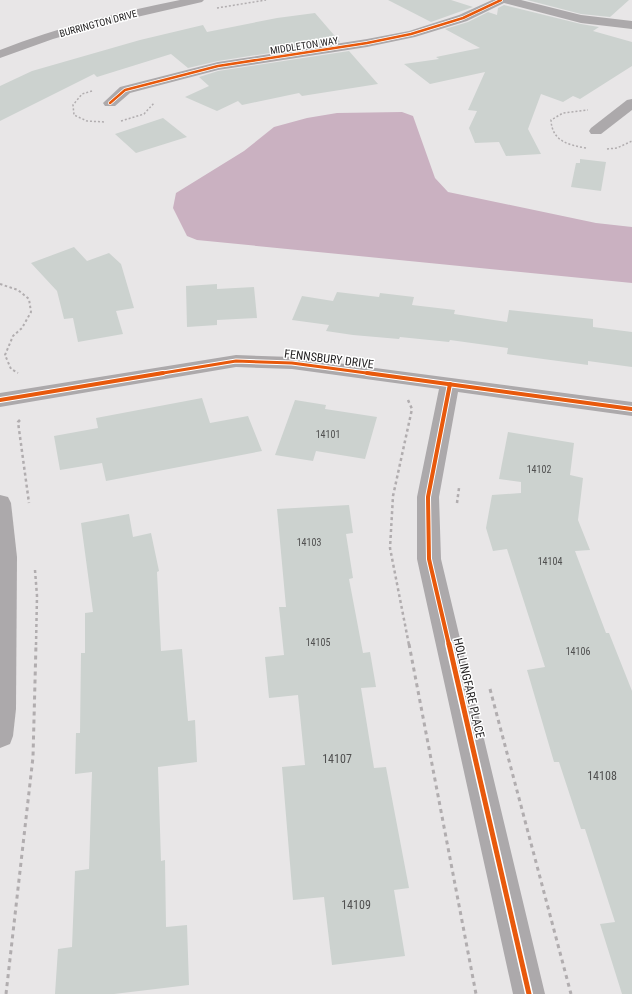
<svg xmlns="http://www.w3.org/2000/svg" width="632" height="994" viewBox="0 0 632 994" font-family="'Roboto Condensed',sans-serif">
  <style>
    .water { fill: #cab1c1 }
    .building { fill: #ccd2cf }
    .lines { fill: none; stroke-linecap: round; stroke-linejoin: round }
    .path-far3 { stroke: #b1adaf; stroke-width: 1.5; stroke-dasharray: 2 2; stroke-linecap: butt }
    .path-far2 { stroke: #b1adaf; stroke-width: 2; stroke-dasharray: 2.5 2.5; stroke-linecap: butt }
    .path-far1 { stroke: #b1adaf; stroke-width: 2.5; stroke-dasharray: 3 3; stroke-linecap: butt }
    .path { stroke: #b1adaf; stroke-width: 3; stroke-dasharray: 4 4; stroke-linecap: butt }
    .minor { fill: #aca9ab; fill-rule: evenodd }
    .cycleway-far3-casing { stroke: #fff; stroke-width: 4 }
    .cycleway-far2-casing { stroke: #fff; stroke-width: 5 }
    .cycleway-far1-casing { stroke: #fff; stroke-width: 6 }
    .cycleway-casing { stroke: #fff; stroke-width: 8 }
    .cycleway-far3 { stroke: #e8590c; stroke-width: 2.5 }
    .cycleway-far2 { stroke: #e8590c; stroke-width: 3 }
    .cycleway-far1 { stroke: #e8590c; stroke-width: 4 }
    .cycleway { stroke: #e8590c; stroke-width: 5 }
    .labels { text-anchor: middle; stroke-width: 3; stroke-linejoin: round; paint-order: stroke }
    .far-street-label { font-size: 10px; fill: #262425; stroke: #fff }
    .number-label { font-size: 10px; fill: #505050 }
    .street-label { font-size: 12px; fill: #262425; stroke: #fff }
    .near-number-label { font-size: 12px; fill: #505050 }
  </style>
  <rect width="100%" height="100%" fill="#e8e6e7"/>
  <!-- water -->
  <path class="water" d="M402,112L413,116L435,178L448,192L596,223L632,227V283L197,240L187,236L173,208L176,193L244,151L274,127L307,118L337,113Z"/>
  <!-- building -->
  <g class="building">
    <path d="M388,0H451L473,7L431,22Z"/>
    <path d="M527,0H629L610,17L581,14Z"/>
    <path d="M504,5L581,24L599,27L593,31L632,42V66L580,99L573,96L563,102L541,94L528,129L541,154L506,156L499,142L475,143L469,128L477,111L468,110L485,72L430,84L404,64L439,59L436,57L480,48L445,29L468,22L488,12L497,15L498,8Z"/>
    <path d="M315,13L340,42L218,61L188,68L171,54L97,77L94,74L0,121V86L32,71L140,40L203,25L207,32L277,18Z"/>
    <path d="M349,51L378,84L302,96L299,93L242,105L238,101L217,111L185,97L209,86L199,77L218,71Z"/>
    <path d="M163,118L187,137L136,153L115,134Z"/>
    <path d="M580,159L606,162L601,191L571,187L576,163H580Z"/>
    <path d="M74,247L87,261L109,253L121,264L134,308L116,311L123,334L78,342L73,318L64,319L57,291L31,263Z"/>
    <path d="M217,284V289L254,287L257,318L217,320V325L187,327L186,286Z"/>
    <path d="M337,292L379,297L380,293L414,297L412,305L455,310L454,314L507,322L509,310L593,319V327L632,332V367L588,361V365L507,354L508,348L450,340L449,342L400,337L399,339L353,335L326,331L329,325L292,320L302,296L333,301Z"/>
    <path d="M202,398L210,423L248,416L262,451L106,481L102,463L60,470L54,436L98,428L96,418Z"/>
    <path d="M295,400L326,405L325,409L377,417L365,459L316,451L313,461L275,455Z"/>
    <path d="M508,432L574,443L570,475L583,478L578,520L590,550L575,551L606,633H609L632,691V994H622L600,924L615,922L585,829H581L559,762H554L527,670L545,667L507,549L493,551L486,528L492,495L521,493V482L499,479Z"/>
    <path d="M349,505L353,533L346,534L353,578L349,579L363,653L370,652L376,687L361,688L374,768L386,767L409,888L394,890L405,956L332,965L324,897L293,900L282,767L305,765L298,695L269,698L265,657L284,655L279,607H286L277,509Z"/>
    <path d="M129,514L133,537L151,533L159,571L157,572L161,651L182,649L188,721L195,720L197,762L158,767L161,861L165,860L166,927L187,925L189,985L114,994H55L58,949L72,947L75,871L89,869L92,772L75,774L76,733H80L81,653H85V613L93,612L81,523Z"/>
  </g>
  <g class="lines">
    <!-- path-far3 -->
    <g class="path-far3">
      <path d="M217,8L266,0"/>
      <path d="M92,91L82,94L73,105L74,115L87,121L105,122"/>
      <path d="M121,121L144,114L154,103"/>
      <path d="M586,148C568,145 552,141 551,120L563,113L588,110"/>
      <path d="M607,149L617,148L632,141"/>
    </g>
    <!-- path-far2 -->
    <path class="path-far2" d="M0,284L18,290L29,299L31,312L22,328L13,336L5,355L11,369L18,373"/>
    <!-- path-far1 -->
    <g class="path-far1">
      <path d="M408,400L412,409L393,496L390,548L409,645"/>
      <path d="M20,420L18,422L29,503"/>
      <path d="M457,503L459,488"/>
      <path d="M35,570L37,596L36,645"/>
    </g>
    <!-- path -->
    <g class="path">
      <path d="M409,644L476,994"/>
      <path d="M490,689L571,994"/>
      <path d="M6,994L33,757L36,644"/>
    </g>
    <!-- minor -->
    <g class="minor">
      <path d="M180,0H204L202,2L102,25L53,39L0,58V50C58,27 119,12 180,0Z"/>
      <path d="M492,0H521L581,15L632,21V29L581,23L504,3L467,21L415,37L367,47L218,70L130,93L115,106H105L103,103L120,87L218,62L367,39L409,31L459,15Z"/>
      <path d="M632,99V110L601,134H591L589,131L591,128L627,100Z"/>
      <path d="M236,355L292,357L632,402V416L458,392L439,497L441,559L545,994H513L417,559V497L439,389L292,369L236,367L0,407V393Z"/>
      <path d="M0,495L8,497L11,503L17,557L16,709L13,736L10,744L0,748Z"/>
    </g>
    <defs>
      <path id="cycleway-far3" d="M110,103L125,90L218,66L367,43L411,34L463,18L501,0"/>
      <path id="cycleway-far2" d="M157,374L236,361L292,363L374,374"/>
      <g id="cycleway-far1">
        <path d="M367,373L632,409"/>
        <path d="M0,400L163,373"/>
        <path d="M449,645L429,559L428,497L450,384"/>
      </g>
      <path id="cycleway" d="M449,644L529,994"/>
    </defs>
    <!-- cycleway-far3 casing -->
    <use href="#cycleway-far3" class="cycleway-far3-casing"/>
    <!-- cycleway-far2 casing -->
    <use href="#cycleway-far2" class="cycleway-far2-casing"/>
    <!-- cycleway-far1 casing -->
    <use href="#cycleway-far1" class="cycleway-far1-casing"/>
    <!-- cycleway casing -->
    <use href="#cycleway" class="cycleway-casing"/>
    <!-- cycleway-far3 -->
    <use href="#cycleway-far3" class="cycleway-far3"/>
    <!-- cycleway-far2 -->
    <use href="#cycleway-far2" class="cycleway-far2"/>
    <!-- cycleway-far1 -->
    <use href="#cycleway-far1" class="cycleway-far1"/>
    <!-- cycleway -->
    <use href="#cycleway" class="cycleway"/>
  </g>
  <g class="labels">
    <!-- far-street labels -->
    <g class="far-street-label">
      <text transform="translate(98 23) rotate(-15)" y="4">BURRINGTON DRIVE</text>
      <text transform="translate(304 45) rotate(-9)" y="4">MIDDLETON WAY</text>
    </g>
    <!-- number labels -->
    <g class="number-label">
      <text x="328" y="438">14101</text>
      <text x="539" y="473">14102</text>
      <text x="309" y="546">14103</text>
      <text x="550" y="565">14104</text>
      <text x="318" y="646">14105</text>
      <text x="578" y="655">14106</text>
    </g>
    <!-- street labels -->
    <g class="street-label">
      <text transform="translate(329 359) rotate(7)" y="4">FENNSBURY DRIVE</text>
      <text transform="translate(469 688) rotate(77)" y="4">HOLLINGFARE PLACE</text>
    </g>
    <!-- near-number labels -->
    <g class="near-number-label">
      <text x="337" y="763">14107</text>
      <text x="602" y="780">14108</text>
      <text x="356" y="909">14109</text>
    </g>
  </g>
</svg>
